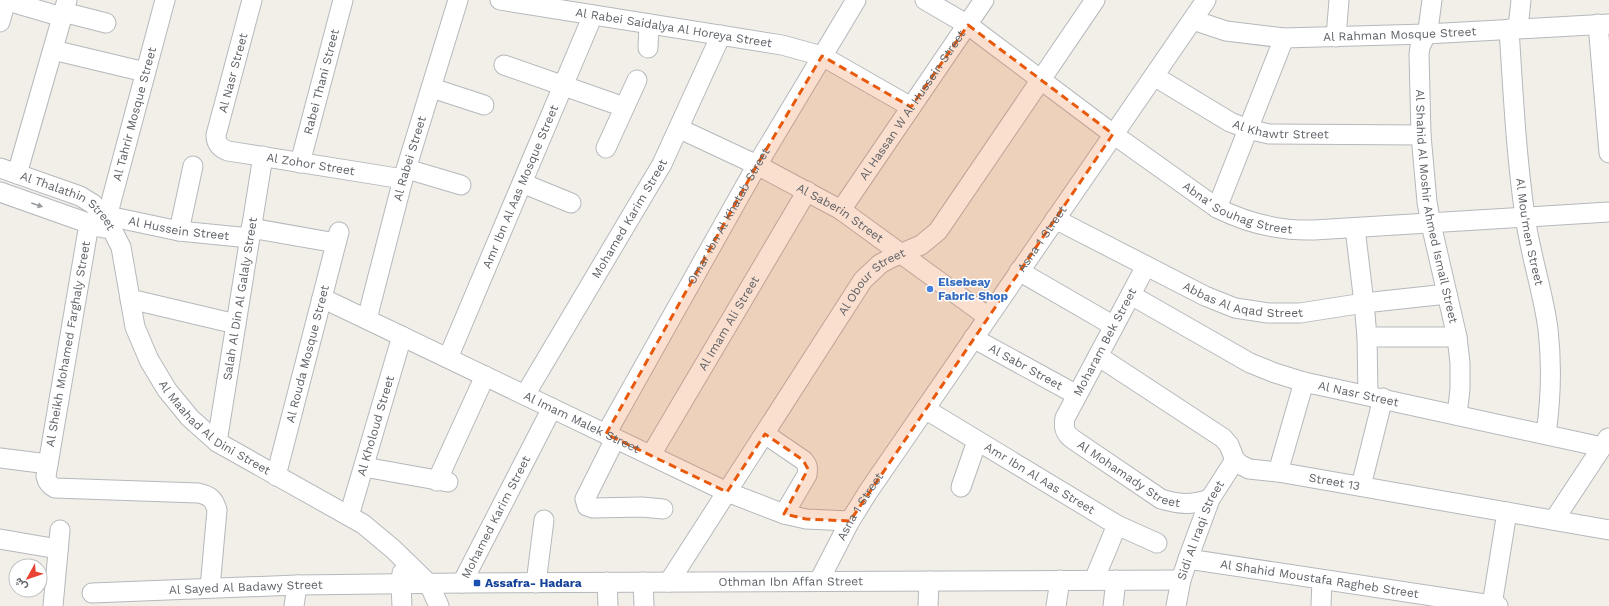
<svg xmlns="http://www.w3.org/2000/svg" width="1609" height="606" viewBox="0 0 1609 606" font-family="'Work Sans',Vazirmatn,sans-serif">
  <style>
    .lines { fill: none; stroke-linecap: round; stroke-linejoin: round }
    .minor-casing { stroke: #b5b8bc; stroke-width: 21 }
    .minor { stroke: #fff; stroke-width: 19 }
    .oneway { fill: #979a9d }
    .marked { fill: #e8590c; fill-opacity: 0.2; stroke: #e8590c; stroke-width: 3; stroke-dasharray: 8 5; stroke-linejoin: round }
    .shop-dot { fill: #3f7fe0; stroke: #fff; stroke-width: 1.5 }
    .transit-dot { fill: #1a4fb4; stroke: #fff; stroke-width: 1.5 }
    .labels { text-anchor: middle; stroke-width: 3; stroke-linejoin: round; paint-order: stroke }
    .street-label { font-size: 12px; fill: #5f6368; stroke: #fff }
    .shop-label { font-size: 12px; font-weight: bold; fill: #366cbe; stroke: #fff; text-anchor: start }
    .transit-label { font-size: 12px; font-weight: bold; fill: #164399; stroke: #fff; text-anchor: start }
  </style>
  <rect width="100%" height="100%" fill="#f1efe8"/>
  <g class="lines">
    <defs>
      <g id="minor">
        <path d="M4,0L62,17"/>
        <path id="s1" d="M252,0L216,135C216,144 220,148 228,151L403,179"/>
        <path id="s2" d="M500,0L782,45L822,56L911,107"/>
        <path id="s3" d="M925,0L968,25L1113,134L1217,208C1249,224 1279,231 1314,230L1609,212"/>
        <path id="s4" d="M1432,0L1428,30L1420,47L1419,54L1421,135L1427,202L1431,224L1457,337L1460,363V389L1457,415"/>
        <path d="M63,12L106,23"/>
        <path id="s5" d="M1193,20L1226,31L1284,38L1426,34L1609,24"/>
        <path d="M0,22L6,0"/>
        <path d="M1598,24L1609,153"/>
        <path d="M1518,28L1521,0"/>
        <path id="s6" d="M1509,29C1513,91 1516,154 1525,216C1530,254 1543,291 1548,329C1552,364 1551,399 1546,434"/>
        <path d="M1336,37L1339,0"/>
        <path d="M648,48L649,24"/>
        <path d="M53,50L145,72"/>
        <path d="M504,65L624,107"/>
        <path id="s7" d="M1154,76L1230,122L1248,129L1269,134L1421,135"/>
        <path d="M432,88L484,105"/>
        <path id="s8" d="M680,129L757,165L841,210L988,317"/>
        <path d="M606,148L637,80"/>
        <path id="s9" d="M300,163L343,0"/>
        <path id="s10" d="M0,168L80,196L93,204L107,220L121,247L135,327L149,360L167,390L190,418L217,442L363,524L393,549L429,584L439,606"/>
        <path d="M407,169L461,185"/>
        <path d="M17,174L67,0"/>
        <path d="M522,183L571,203"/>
        <path d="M0,192L99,227"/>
        <path d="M1217,208L1284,38"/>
        <path id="s11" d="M841,210L984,0"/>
        <path id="s12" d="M108,216L179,231L250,238"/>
        <path id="s13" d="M1055,219L1205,296L1235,308L1268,313H1300L1364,303L1447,294"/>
        <path d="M89,224L46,476C47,482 49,485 55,488L198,493C209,495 214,499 217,510L210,588"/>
        <path id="s14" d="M104,228L165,0"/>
        <path d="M251,228L336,243"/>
        <path d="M1355,228L1364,303L1367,337L1368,395"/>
        <path d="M179,231L193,166"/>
        <path id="s15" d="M1146,266L1065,418C1063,428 1065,434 1074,440L1161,499C1181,505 1191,505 1210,499"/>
        <path d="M1019,271L1114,326"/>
        <path id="s16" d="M1131,295L1250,363L1275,373L1304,382L1602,447"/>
        <path id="s17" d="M322,298L727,492L784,514L806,519L850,521"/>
        <path d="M130,299L236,324"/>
        <path id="s18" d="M367,319L403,179L458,0"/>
        <path d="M1367,337H1457"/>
        <path id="s19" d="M973,338L1077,395"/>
        <path id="s20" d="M1098,356L1223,438L1229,445L1235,460L1241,465L1249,469L1278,472L1609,530"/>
        <path id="s21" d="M448,358L593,15"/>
        <path id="s22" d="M525,395L662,164L721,35"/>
        <path id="s23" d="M925,409L1117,525L1157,543"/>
        <path id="s24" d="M606,434L757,165L856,0"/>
        <path d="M765,434L803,460C808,465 808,468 807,475L784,514"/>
        <path d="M615,439L585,499L587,506L593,508L642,507L663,509"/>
        <path id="s25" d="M217,442L263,156"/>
        <path id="s26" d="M651,455L807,191"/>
        <path d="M0,458L48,464"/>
        <path d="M364,467L448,482"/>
        <path d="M1278,472L1304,382"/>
        <path id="s27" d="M276,476L339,232"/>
        <path d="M437,481L485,376"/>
        <path d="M1361,486L1383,398"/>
        <path d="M961,487L977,441"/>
        <path id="s28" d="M349,516L402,336"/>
        <path d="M1554,520L1608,438"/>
        <path d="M0,539L58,549"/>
        <path id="s29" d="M1188,559L1498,606"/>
        <path d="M402,573L401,585L402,606"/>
        <path d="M1094,580L1117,525"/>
        <path id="s30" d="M819,581L850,521L868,492L1206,0"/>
        <path d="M607,582L608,606"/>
        <path d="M643,582L644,606"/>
        <path id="s31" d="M669,582L863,280L880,264L891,258L921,245L938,231L1095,0"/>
        <path id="s32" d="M462,583L552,408"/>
        <path d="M536,583L544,520"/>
        <path id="s33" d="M92,593L297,585L462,583L1181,580"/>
        <path d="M1492,605L1507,512"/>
        <path d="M53,606L60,530"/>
        <path d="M294,606L297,585"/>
        <path d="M928,606L929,581"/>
        <path d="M1056,606L1060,580"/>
        <path d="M1113,606L1116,580"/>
        <path id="s34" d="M1176,606L1181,580L1188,559L1210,499L1235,460"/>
        <path d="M1321,606L1322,580"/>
      </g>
    </defs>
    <!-- minor casing -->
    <use href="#minor" class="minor-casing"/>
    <!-- minor -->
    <use href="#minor" class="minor"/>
  </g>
  <!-- one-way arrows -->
  <defs><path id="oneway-solid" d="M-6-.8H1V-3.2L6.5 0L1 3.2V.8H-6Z"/></defs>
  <use class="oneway" href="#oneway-solid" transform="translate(37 205) rotate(19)"/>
  <!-- marked area -->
  <path class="marked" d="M968,25L1113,134L850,521L806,519L784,514L808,469L803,460L765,434L727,492L606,434L757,165L822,56L911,107Z"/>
  <!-- markers -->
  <circle class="shop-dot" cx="930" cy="289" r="4"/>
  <rect class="transit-dot" x="473" y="579" width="8" height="8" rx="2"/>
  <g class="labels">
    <!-- street labels -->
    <g class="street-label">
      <text dy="4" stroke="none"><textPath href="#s2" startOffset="176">Al Rabei Saidalya Al Horeya Street</textPath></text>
      <text dy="4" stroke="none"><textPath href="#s5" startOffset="209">Al Rahman Mosque Street</textPath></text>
      <text transform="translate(233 73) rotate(-75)" y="4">Al Nasr Street</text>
      <text dy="4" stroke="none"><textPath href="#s9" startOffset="84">Rabei Thani Street</textPath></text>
      <text dy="4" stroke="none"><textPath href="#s11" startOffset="127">Al Hassan W Al Hussein Street</textPath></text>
      <text dy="4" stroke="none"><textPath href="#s14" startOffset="118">Al Tahrir Mosque Street</textPath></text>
      <text dy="4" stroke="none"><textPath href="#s7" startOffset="141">Al Khawtr Street</textPath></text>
      <text dy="4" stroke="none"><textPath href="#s18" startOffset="166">Al Rabei Street</textPath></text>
      <text dy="4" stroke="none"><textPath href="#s1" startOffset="245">Al Zohor Street</textPath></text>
      <text dy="4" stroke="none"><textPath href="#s21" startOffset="186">Amr Ibn Al Aas Mosque Street</textPath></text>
      <text dy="4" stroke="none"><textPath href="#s10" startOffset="77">Al Thalathin Street</textPath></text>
      <text dy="4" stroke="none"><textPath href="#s3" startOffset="378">Abna' Souhag Street</textPath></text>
      <text dy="4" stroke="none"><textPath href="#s4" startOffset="210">Al Shahid Al Moshir Ahmed Ismail Street</textPath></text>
      <text dy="4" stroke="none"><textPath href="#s8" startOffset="181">Al Saberin Street</textPath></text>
      <text dy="4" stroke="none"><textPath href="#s24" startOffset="250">Omar Ibn Al Khatab Street</textPath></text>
      <text dy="4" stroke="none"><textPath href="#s22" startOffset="205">Mohamed Karim Street</textPath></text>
      <text dy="4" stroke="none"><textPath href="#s12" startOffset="72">Al Hussein Street</textPath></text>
      <text dy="4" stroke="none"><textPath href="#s6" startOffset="204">Al Mou'men Street</textPath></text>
      <text dy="4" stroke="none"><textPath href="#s30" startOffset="409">Asna 1 Street</textPath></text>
      <text dy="4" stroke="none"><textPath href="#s31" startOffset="364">Al Obour Street</textPath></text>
      <text dy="4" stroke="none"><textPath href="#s13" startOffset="207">Abbas Al Aqad Street</textPath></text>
      <text dy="4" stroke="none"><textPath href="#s25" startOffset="145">Salah Al Din Al Galaly Street</textPath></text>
      <text dy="4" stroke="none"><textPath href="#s26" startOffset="153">Al Imam Ali Street</textPath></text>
      <text transform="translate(1105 342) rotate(-62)" y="4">Moharam Bek Street</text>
      <text transform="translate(68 344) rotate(-80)" y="4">Al Sheikh Mohamed Farghaly Street</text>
      <text dy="4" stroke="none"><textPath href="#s27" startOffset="126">Al Rouda Mosque Street</textPath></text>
      <text dy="4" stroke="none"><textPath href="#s19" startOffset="60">Al Sabr Street</textPath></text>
      <text dy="4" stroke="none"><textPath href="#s16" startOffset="250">Al Nasr Street</textPath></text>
      <text dy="4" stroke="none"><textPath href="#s17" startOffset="288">Al Imam Malek Street</textPath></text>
      <text dy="4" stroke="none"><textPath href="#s10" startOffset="365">Al Maahad Al Dini Street</textPath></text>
      <text dy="4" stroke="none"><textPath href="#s28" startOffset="94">Al Kholoud Street</textPath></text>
      <text dy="4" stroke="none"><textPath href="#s15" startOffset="263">Al Mohamady Street</textPath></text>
      <text dy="4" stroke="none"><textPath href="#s23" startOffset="134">Amr Ibn Al Aas Street</textPath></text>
      <text dy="4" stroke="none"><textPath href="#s20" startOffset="278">Street 13</textPath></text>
      <text dy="4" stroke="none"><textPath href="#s30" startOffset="85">Asna 1 Street</textPath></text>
      <text dy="4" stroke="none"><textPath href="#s32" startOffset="74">Mohamed Karim Street</textPath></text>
      <text dy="4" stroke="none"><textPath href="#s34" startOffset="80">Sidi Al Iraqi Street</textPath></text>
      <text dy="4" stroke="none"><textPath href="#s29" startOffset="133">Al Shahid Moustafa Ragheb Street</textPath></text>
      <text dy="4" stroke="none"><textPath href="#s33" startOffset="699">Othman Ibn Affan Street</textPath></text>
      <text dy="4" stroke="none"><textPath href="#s33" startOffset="154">Al Sayed Al Badawy Street</textPath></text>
    </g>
    <!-- shop labels -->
    <g class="shop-label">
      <text x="938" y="286">Elsebeay<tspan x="938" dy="14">Fabric Shop</tspan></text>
    </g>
    <!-- transit labels -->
    <g class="transit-label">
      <text x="485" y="587">Assafra- Hadara</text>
    </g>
  </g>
  <!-- north arrow -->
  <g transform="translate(28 578) rotate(230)"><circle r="19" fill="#ffffff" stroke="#bfc1c3"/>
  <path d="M0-3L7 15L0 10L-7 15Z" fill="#ea4335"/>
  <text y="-6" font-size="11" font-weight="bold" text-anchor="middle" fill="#5f6368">ش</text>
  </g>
</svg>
